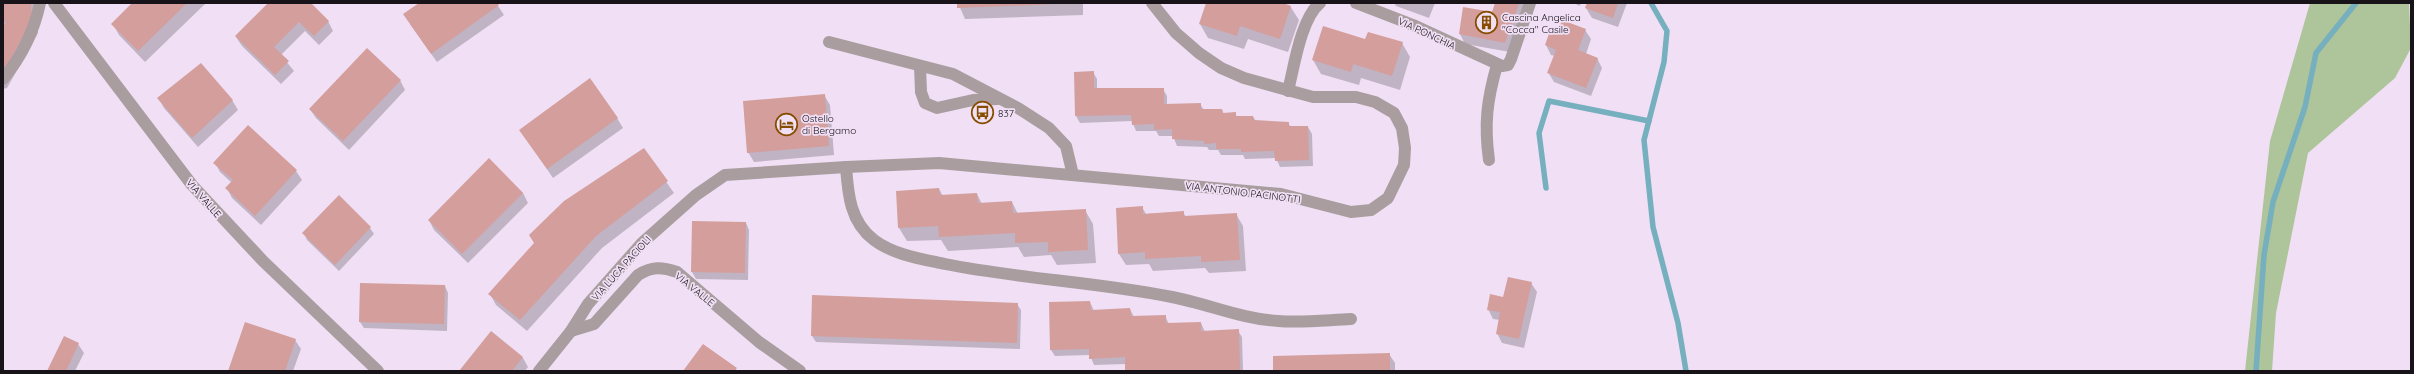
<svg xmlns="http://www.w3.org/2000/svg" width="2414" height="374" viewBox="0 0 2414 374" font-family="Quicksand,sans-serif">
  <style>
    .green { fill: #aec49b }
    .shadow { fill: #0003 }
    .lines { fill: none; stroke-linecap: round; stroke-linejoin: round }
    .stream { stroke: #76afbe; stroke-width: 5.5 }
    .building { fill: #d39e9b }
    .minor { stroke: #aa9d9f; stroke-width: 12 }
    .labels { text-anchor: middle; stroke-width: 3.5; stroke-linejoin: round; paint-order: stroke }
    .poi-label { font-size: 10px; fill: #181219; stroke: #f1e0f5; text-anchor: start }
    .street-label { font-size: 10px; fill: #181219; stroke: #f1e0f5 }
  </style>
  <rect width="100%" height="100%" fill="#f1e0f5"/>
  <!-- green -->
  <path class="green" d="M2310,3H2409L2411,48L2395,78L2308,153L2276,313L2272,371H2245L2270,141Z"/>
  <!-- shadow -->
  <g class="shadow">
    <path d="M3,3H33L37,10L38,33L7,88L3,89Z"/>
    <path d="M134,3H206L145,62L119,35L113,24Z"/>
    <path d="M269,3H309L328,21L333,31L319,45L305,31L281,55L294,71L281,84L242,46L236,37Z"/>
    <path d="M421,3H496L504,15L437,62L410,24Z"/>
    <path d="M958,3H1083V15L965,19Z"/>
    <path d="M1207,3H1280L1290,6L1299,20L1288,52L1248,39L1244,49L1208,38L1200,24Z"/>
    <path d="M1394,3H1435L1429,18L1396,6Z"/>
    <path d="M1496,3H1527L1510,52L1465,44L1460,34L1464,8L1493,13Z"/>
    <path d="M1573,3H1581L1580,6Z"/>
    <path d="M1589,3H1627L1618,27L1592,18L1586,8Z"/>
    <path d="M1585,30L1591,39L1586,54L1597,58L1602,68L1591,96L1554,82L1548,72L1555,56L1551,55L1546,45L1558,32Z"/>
    <path d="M1366,40L1402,43L1410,57L1400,90L1361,78L1359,85L1321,74L1313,60Z"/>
    <path d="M1093,72L1097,79V89H1163L1167,96V105L1200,104L1204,110H1222L1224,114L1235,113L1237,117H1253L1256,121L1288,123L1291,127H1308L1312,134L1313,166L1280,167L1276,158L1245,159L1243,155H1221L1218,150H1209L1207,147L1177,146L1173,136H1159L1156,131H1136L1132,121L1080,123L1076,116L1075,73Z"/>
    <path d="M400,80L405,90L349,150L316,118L310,109Z"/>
    <path d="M824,95L830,105L834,155L754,162L748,152Z"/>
    <path d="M159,99L232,100L238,110L198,147L164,108Z"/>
    <path d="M617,118L623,128L553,178L520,130Z"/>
    <path d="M643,149L674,193L602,248L527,331L496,305L490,294L535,244Z"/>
    <path d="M489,160L523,193L528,203L468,263L434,230L429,220Z"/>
    <path d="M215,163L296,171L302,180L261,225L232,198L227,188L232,183L220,172Z"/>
    <path d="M939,189L943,196L977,194L982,204L1012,202L1018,214L1085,210L1093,224L1096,263L1057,265L1051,255L1024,257L1018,247L948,251L941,240L907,241L899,228Z"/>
    <path d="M1142,207L1146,214L1183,212L1186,217L1236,214L1243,226L1246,271L1209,273L1205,268L1153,271L1149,264L1126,265L1119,254Z"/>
    <path d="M746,223L749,230L748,280L696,279L692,272Z"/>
    <path d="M370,228L374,234L339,271L307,240L304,233Z"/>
    <path d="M1531,283L1537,292L1524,348L1502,343L1497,333L1500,320L1493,319L1488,309Z"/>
    <path d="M445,286L448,293L447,331L364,328L360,322Z"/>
    <path d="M1090,302L1094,311L1130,309L1134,317L1165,316L1169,324L1201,323L1205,332L1238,331L1242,337L1243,371H1126V364L1094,365L1090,355L1055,356L1051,350Z"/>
    <path d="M1017,304L1021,310L1020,349L816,342L812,336Z"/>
    <path d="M492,332L523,358L528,367L525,371H460Z"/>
    <path d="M295,340L301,349L293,371H229Z"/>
    <path d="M78,344L84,353L75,371H48Z"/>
    <path d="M1389,354L1395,363V371H1274Z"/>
  </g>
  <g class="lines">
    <!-- stream -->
    <g class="stream">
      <path d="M1651,3L1667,31L1664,62L1644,140L1653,227L1678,323L1686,371"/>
      <path d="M1546,188L1539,133L1549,101L1649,121"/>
      <path d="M2256,371L2264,255L2273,202L2305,107L2316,53L2356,3"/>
    </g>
  </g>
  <!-- building -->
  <g class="building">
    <path d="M3,3H31L32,21L3,72V27L6,22L3,20Z"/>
    <path d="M132,3H187L138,51L111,24Z"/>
    <path d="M268,3H311L329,21L314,36L299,22L274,47L289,61L275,75L235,36Z"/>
    <path d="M419,3H497L499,5L431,54L403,14Z"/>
    <path d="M957,3H1057V4L957,8Z"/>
    <path d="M1206,3H1283L1291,6L1280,39L1240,26L1237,36L1199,24Z"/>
    <path d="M1495,3H1519L1505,43L1459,34L1463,7L1492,12Z"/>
    <path d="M1587,3H1618L1613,18L1585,8Z"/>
    <path d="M1562,20L1586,29L1578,50L1598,58L1586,88L1547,73L1556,50L1545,45L1551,28L1558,31Z"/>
    <path d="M1323,26L1365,39L1368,32L1403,42L1392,76L1353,64L1351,72L1312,60Z"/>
    <path d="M367,48L401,80L343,141L309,109Z"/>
    <path d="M201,63L233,100L192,138L157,98Z"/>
    <path d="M1094,71V88H1164V104L1201,103V109H1222L1223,113L1236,112V116H1253L1254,120L1289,122V126H1308L1309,160L1275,161L1274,151L1241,152V149H1216V143L1204,144V141L1172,139V129L1154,130V124L1132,125L1131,115L1075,116L1074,72Z"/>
    <path d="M590,78L618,118L547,169L519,130Z"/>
    <path d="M825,94L829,146L747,153L743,101Z"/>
    <path d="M248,125L297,170L255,216L225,188L233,180L213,163Z"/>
    <path d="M644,148L668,181L596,236L520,320L488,294L534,243L529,235L564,201Z"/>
    <path d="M489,158L523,193L462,254L428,220Z"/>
    <path d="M939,188L940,195L977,193L978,203L1012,201L1013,213L1086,209L1088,250L1048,252V242L1015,243V233L939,237L938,226L898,228L896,191Z"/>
    <path d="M339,195L371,227L335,265L302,233Z"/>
    <path d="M1143,206V214L1184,211V216L1237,213L1240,260L1201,262V256L1145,259V252L1118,254L1116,208Z"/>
    <path d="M692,221L746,222L745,273L691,272Z"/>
    <path d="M1508,277L1532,282L1519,339L1496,334L1500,312L1487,310L1490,294L1503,297Z"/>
    <path d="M360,283L445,285L444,324L359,322Z"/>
    <path d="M812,295L1018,303L1017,343L811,336Z"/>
    <path d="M1090,301L1091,310L1130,308L1131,316L1166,315V323L1201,322V331L1239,329L1240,371H1125V357L1089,359V349L1050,350L1049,302Z"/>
    <path d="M245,322L296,339L285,371H228Z"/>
    <path d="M491,331L523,357L512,371H459Z"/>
    <path d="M64,336L79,343L66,371H47Z"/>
    <path d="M703,344L737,368L735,371H683Z"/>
    <path d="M1390,353V371H1273V356Z"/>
  </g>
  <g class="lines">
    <!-- minor -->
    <g class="minor">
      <path d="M54,3L192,185L263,261L378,371"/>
      <path d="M1356,3L1413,25L1502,66L1508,65L1511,59L1530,3"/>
      <path d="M829,42L953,74L1018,108L1049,128L1066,146L1073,175"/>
      <path d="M920,66L921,92L925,103L937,108L973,100L998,99"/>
      <path d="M3,79C22,56 34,32 40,3"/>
      <path d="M1288,91C1294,67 1301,18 1320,3"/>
      <path d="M1489,160C1484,124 1487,100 1497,65"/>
      <path d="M846,167C848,194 850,222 874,240C894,255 922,259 945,264C1020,279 1097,282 1172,297C1208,304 1242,319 1278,321C1302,323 1327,320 1351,319"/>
      <path d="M571,331L594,324L638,275C652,266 662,267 677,272L759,342L800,371"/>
      <path d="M539,371L571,331L588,304L642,243L696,195L725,175L846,167L939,163L1281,194L1351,212L1371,210L1388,198L1404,165L1405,148L1402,128L1394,113L1375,102L1356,97H1313L1244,78L1221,68L1199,53L1176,33L1152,3"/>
    </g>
  </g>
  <!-- icons -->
  <defs>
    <symbol id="building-ring" viewBox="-11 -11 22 22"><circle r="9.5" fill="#f1e0f5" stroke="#864d00" stroke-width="1.5"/><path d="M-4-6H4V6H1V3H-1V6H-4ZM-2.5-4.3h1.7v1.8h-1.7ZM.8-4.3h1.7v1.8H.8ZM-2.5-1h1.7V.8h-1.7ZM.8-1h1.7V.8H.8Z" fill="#864d00"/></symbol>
    <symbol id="bus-ring" viewBox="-11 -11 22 22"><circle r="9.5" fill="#f1e0f5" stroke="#864d00" stroke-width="1.5"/><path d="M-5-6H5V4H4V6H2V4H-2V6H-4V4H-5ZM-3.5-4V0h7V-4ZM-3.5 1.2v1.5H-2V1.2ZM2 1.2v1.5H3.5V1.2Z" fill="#864d00"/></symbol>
    <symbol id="hotel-ring" viewBox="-11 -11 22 22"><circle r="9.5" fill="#f1e0f5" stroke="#864d00" stroke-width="1.5"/><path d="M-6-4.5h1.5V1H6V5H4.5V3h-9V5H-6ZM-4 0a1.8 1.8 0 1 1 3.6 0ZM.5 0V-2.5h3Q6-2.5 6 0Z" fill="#864d00"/></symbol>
  </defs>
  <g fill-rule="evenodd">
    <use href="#building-ring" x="1474" y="10" width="25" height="25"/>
    <use href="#bus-ring" x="970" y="100" width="25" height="25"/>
    <use href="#hotel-ring" x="774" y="112" width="25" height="25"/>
  </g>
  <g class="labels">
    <!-- poi labels -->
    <g class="poi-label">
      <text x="1502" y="21">Cascina Angelica<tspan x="1502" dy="12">"Cocca" Casile</tspan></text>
      <text x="998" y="117">837</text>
      <text x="802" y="122">Ostello<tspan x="802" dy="12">di Bergamo</tspan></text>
    </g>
    <!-- street labels -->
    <g class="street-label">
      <text transform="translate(1427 33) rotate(25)" y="4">VIA PONCHIA</text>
      <text transform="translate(1243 192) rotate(7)" y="4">VIA ANTONIO PACINOTTI</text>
      <text transform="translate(204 198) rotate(49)" y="4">VIA VALLE</text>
      <text transform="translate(621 268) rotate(-48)" y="4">VIA LUCA PACIOLI</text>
      <text transform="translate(695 289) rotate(39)" y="4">VIA VALLE</text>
    </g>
  </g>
  <!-- border -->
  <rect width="2414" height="374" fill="none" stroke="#181219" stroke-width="8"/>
</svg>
